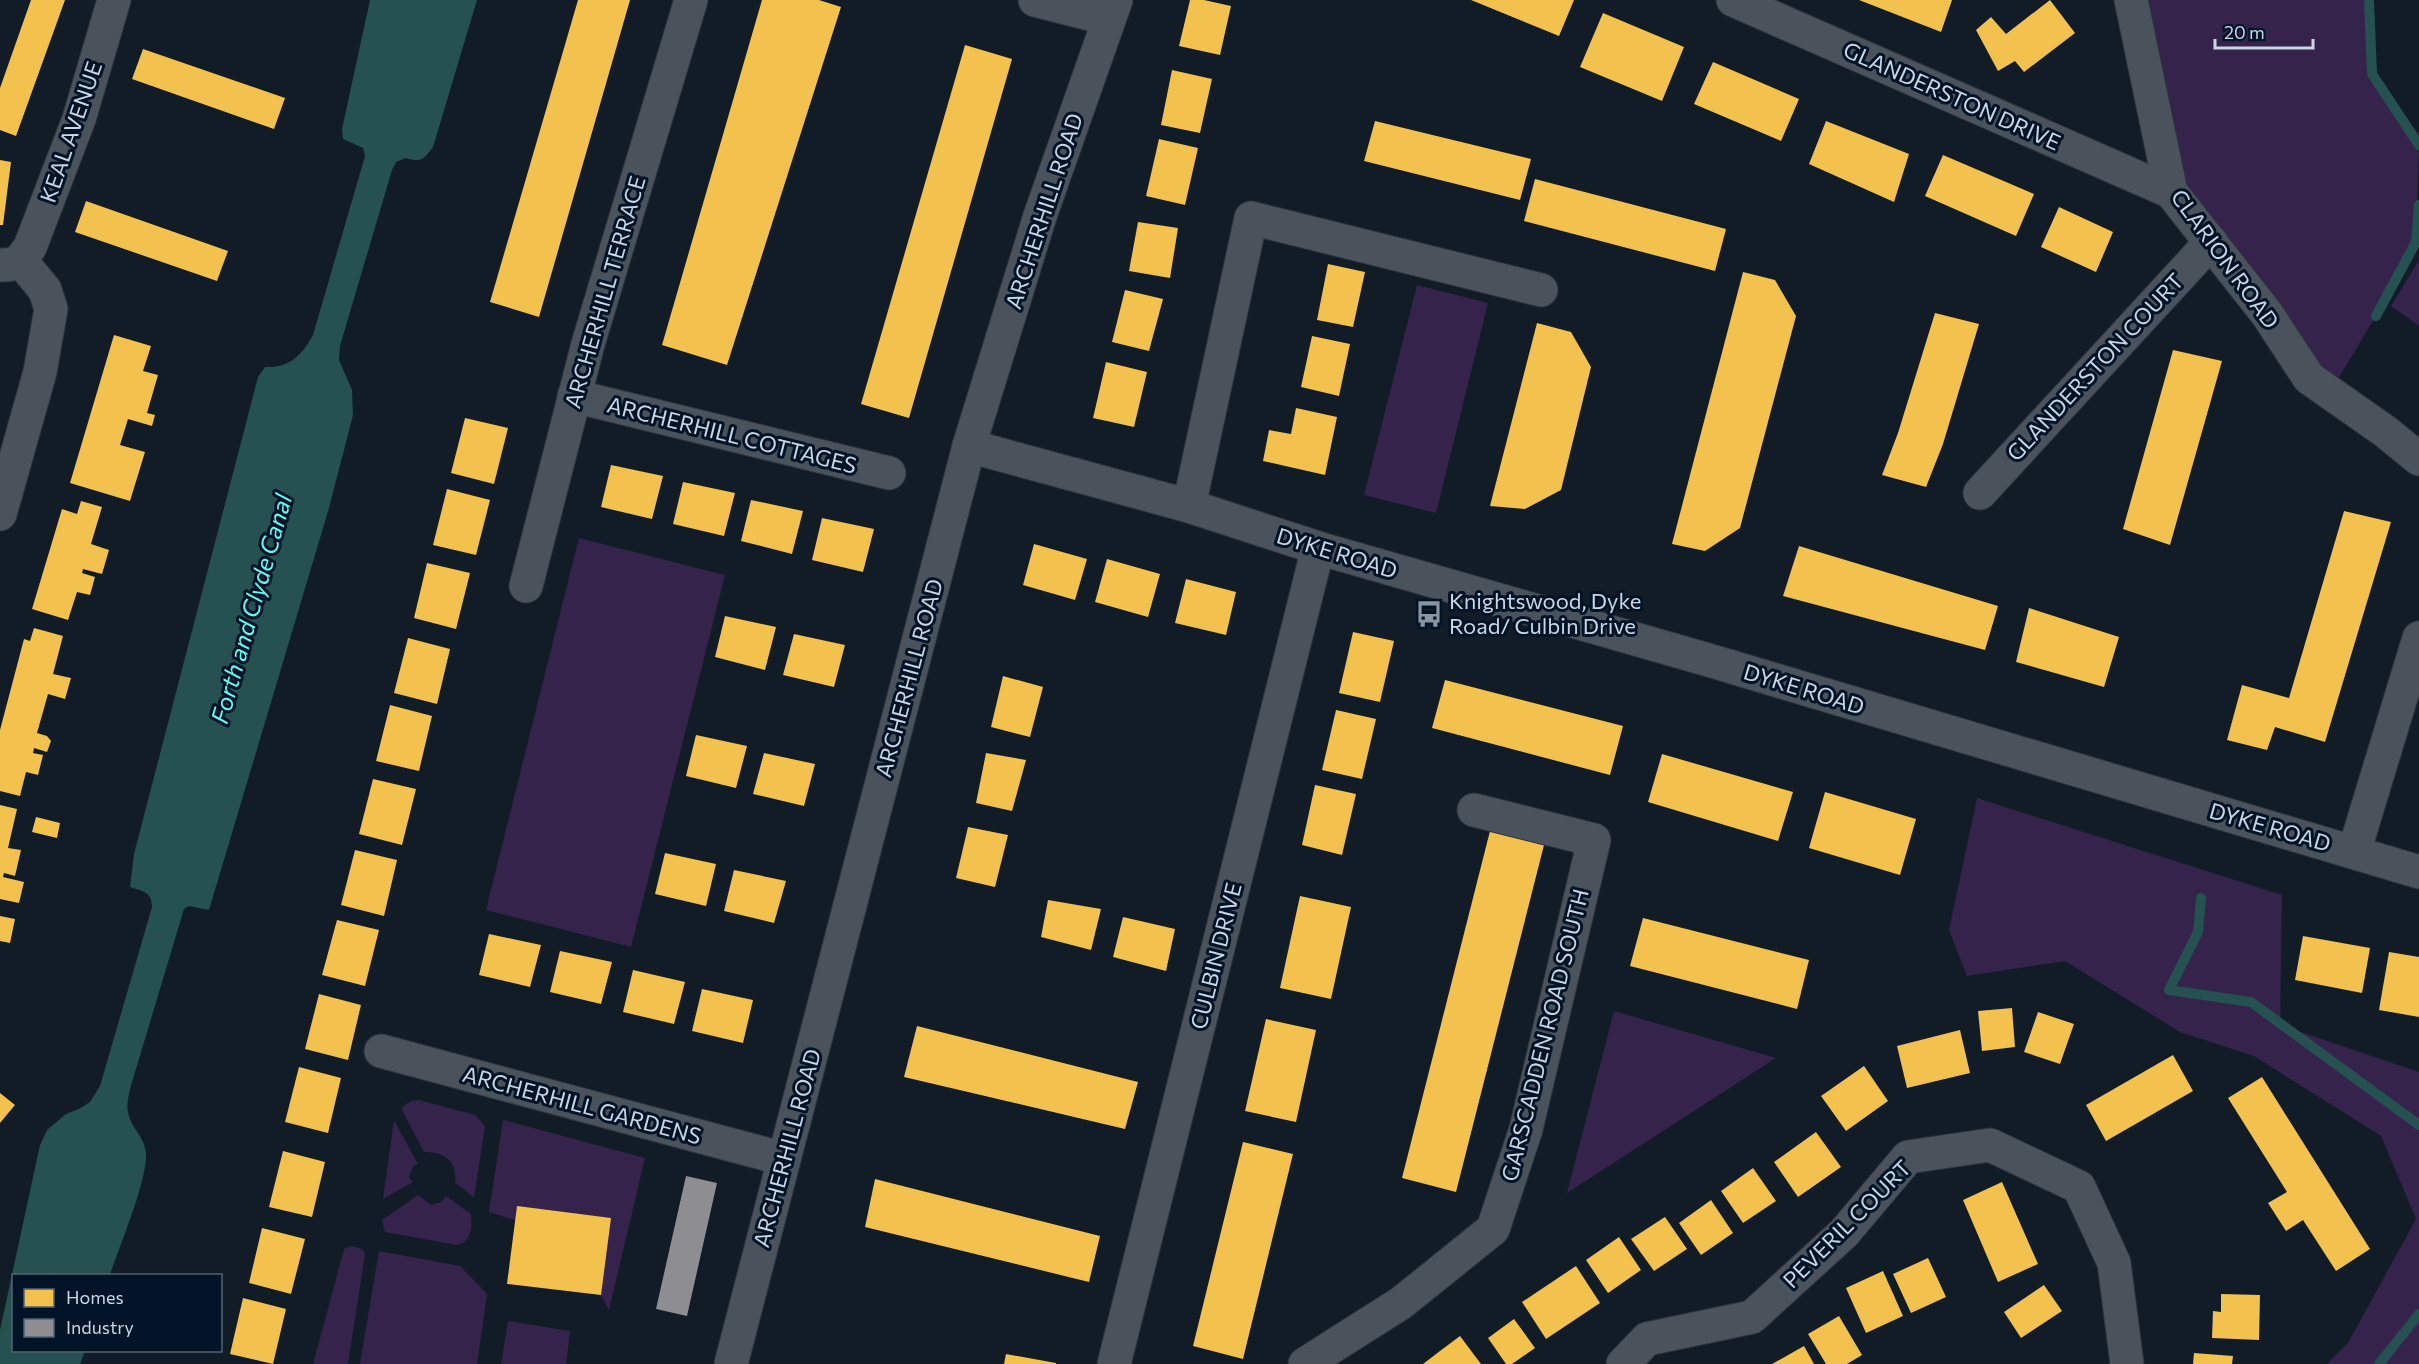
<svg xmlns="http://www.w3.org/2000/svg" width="2419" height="1364" viewBox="0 0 2419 1364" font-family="Commissioner,sans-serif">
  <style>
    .green { fill: #35234c }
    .water { fill: #255150 }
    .homes { fill: #f2c14e }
    .industry { fill: #8d8d92 }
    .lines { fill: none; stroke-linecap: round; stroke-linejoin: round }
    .stream { stroke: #255150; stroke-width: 10 }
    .street-casing { stroke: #2e353f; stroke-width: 35 }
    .secondary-casing { stroke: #2e353f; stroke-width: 35 }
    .street { stroke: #4a535c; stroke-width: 33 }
    .secondary { stroke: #4a535c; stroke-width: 33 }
    .labels { text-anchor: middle; stroke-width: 6; stroke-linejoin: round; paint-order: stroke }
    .street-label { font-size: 22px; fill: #c9d7e5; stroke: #011427 }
    .poi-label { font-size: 22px; fill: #c9d7e5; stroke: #011427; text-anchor: start }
    .water-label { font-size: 24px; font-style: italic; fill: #63f9f3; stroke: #011427 }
  </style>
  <rect width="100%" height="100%" fill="#111c27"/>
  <!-- green -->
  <g class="green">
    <path d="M2131,0H2369L2372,74L2419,145L2416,242L2376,316L2330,392L2171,192Z"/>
    <path d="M2419,260V326L2391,306Z"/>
    <path d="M1417,285L1488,303L1436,513L1364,495Z"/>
    <path d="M579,538L725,575L631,947L486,910Z"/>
    <path d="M1977,798L2282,895L2280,1025L2419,1072V1364H2327L2348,1343L2416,1219L2381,1136L2254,1056L2180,1032L2065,961L1967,976L1949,930Z"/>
    <path d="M1614,1011L1776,1058L1567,1193Z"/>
    <path d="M419,1100L475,1115L485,1126L474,1198L455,1182C457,1161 445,1152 424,1152L401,1108L411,1101Z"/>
    <path d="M394,1120L418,1164L413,1166L409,1177L413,1182L383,1199Z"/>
    <path d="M503,1120L645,1158L609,1310L601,1295L517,1207L515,1220L489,1212Z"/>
    <path d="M418,1195L431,1205L441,1202L446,1196L471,1214C472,1227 472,1242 457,1245L385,1232L382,1220Z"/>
    <path d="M352,1246L362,1249L365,1254L348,1364H313L343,1253L345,1248Z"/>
    <path d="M379,1251L460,1266L487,1294L477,1364H360Z"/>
    <path d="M508,1321L570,1331L566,1364H501Z"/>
  </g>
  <!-- water -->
  <path class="water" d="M370,0H477L433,147C424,159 421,163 406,158L396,162L392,170L340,346L339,360L352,390L353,415L329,508L209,910L189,906L184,909L130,1089C129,1096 126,1105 128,1112C131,1129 145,1136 146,1154C147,1182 119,1247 110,1275L14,1276V1350L85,1351L80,1364H0V1330L40,1145L47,1130L66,1114L79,1109L90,1102L100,1086L152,907C152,892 143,891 130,887L134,854L258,377L265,367C290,368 302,355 313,335L365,156L363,148L343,139L342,129Z"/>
  <!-- homes -->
  <g class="homes">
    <path d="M31,0H65L16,136L0,130V88Z"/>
    <path d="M578,0H630L539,317L490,302Z"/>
    <path d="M762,0H819L841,7L727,365L662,345Z"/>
    <path d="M1190,0H1204L1231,6L1220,55L1179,46Z"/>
    <path d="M1471,0H1574L1559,36Z"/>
    <path d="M1859,0H1952L1941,32Z"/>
    <path d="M2050,0L2075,33L2024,72L2015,61L1998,71L1976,30L1991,17L2006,34Z"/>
    <path d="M1603,13L1684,47L1662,101L1580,67Z"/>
    <path d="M965,45L1012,59L909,418L861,404Z"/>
    <path d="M143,49L285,98L274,129L132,79Z"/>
    <path d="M1713,62L1799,99L1781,141L1694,104Z"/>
    <path d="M1172,70L1212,79L1200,133L1161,125Z"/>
    <path d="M1375,121L1531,159L1520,200L1364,161Z"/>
    <path d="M1826,121L1909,154L1894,202L1809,164Z"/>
    <path d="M1159,139L1198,148L1185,205L1146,196Z"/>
    <path d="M1943,155L2034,194L2016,236L1925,196Z"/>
    <path d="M0,160L11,162L3,225H0Z"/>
    <path d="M1535,179L1726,229L1715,271L1524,221Z"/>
    <path d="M86,201L228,251L217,281L75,232Z"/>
    <path d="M2059,207L2113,232L2096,272L2041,247Z"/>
    <path d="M1138,222L1178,228L1170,278L1129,271Z"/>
    <path d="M1328,264L1365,272L1353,327L1317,320Z"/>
    <path d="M1743,272L1775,280L1796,316L1740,528L1705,551L1672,544Z"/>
    <path d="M1125,290L1163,299L1149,351L1112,342Z"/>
    <path d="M1935,313L1979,324L1943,444L1926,487L1882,475L1898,433Z"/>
    <path d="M1537,323L1571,332L1591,367L1561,490L1525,509L1490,506Z"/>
    <path d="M114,335L151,346L143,371L158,375L147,413L155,415L152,426L128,419L120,445L145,452L130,501L70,483Z"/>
    <path d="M1312,336L1350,344L1339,396L1301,387Z"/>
    <path d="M2173,350L2222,361L2170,545L2123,529Z"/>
    <path d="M1106,362L1147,372L1134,427L1093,418Z"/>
    <path d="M1296,408L1337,417L1325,475L1263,461L1269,430L1291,434Z"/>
    <path d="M465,418L508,428L494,484L451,473Z"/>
    <path d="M611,465L663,476L652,519L601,507Z"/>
    <path d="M683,482L735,493L724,536L673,524Z"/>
    <path d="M447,489L490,500L476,555L433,545Z"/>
    <path d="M751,500L803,511L792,554L741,541Z"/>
    <path d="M81,501L102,507L91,544L109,550L102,574L83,569L82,573L95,577L90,595L77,592L68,620L32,609L62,509L77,514Z"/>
    <path d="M2344,511L2391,522L2325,742L2275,727L2267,750L2227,740L2242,685L2289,698Z"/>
    <path d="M822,518L874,529L863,572L812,560Z"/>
    <path d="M1034,544L1087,559L1075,600L1023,585Z"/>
    <path d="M1799,546L1998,606L1985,650L1783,596Z"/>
    <path d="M1107,559L1160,574L1148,617L1095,602Z"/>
    <path d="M427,563L470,573L456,629L414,618Z"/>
    <path d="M1186,579L1236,592L1226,635L1175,623Z"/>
    <path d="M2029,608L2119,637L2104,687L2016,662Z"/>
    <path d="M725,616L776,627L765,670L715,657Z"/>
    <path d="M34,628L63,636L53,674L71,678L65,699L48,694L37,733L47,736L51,741L47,752L34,748L33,753L43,755L38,775L26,772L20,796L0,791V730L24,639L30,641Z"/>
    <path d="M1353,632L1394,641L1380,702L1339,693Z"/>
    <path d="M794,634L845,645L834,687L783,675Z"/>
    <path d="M408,638L450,649L437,704L394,693Z"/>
    <path d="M1003,676L1043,687L1030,737L991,727Z"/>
    <path d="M1445,680L1623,726L1610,775L1432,728Z"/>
    <path d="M390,705L432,716L419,771L376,761Z"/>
    <path d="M1336,710L1376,719L1362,779L1322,770Z"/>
    <path d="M696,735L747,746L736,788L686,776Z"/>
    <path d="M764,753L815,764L804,806L753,794Z"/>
    <path d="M986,753L1026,760L1012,811L976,803Z"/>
    <path d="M1662,754L1793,792L1778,841L1648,802Z"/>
    <path d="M373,779L416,789L402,845L359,834Z"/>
    <path d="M1315,785L1356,794L1342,855L1302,845Z"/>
    <path d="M1825,792L1916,819L1900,875L1809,848Z"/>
    <path d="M0,805L17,809L8,848L21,850L15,876L4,873L3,877L24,882L19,903L0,899Z"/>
    <path d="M36,817L60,823L57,838L32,832Z"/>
    <path d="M968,827L1008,835L995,887L956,878Z"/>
    <path d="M1490,831L1544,845L1456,1192L1402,1178Z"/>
    <path d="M355,850L397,860L384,916L341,905Z"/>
    <path d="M665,853L716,864L706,906L655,894Z"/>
    <path d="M734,870L786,881L774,923L724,911Z"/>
    <path d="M1300,896L1351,907L1331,999L1280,988Z"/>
    <path d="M1048,900L1101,909L1091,950L1041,937Z"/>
    <path d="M0,916L15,919L10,943L0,941Z"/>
    <path d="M1123,917L1175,929L1166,971L1113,957Z"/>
    <path d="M1643,918L1809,960L1797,1009L1630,966Z"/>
    <path d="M337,920L379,930L365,986L322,975Z"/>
    <path d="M489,934L541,945L530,987L479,975Z"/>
    <path d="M2303,936L2370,948L2362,993L2295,980Z"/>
    <path d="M560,951L612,962L601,1004L550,992Z"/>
    <path d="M2389,952L2419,957V1017L2379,1010Z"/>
    <path d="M633,970L685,982L674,1024L623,1012Z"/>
    <path d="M702,989L753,1000L743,1043L692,1031Z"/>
    <path d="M319,994L361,1005L348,1060L305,1049Z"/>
    <path d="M2012,1008L2015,1047L1982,1051L1978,1011Z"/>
    <path d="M2038,1012L2074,1024L2060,1064L2024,1052Z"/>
    <path d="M1266,1019L1316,1030L1296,1122L1245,1111Z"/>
    <path d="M917,1026L1138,1082L1125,1129L904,1077Z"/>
    <path d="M1960,1030L1970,1073L1907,1088L1897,1046Z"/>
    <path d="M2173,1055L2193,1091L2106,1141L2086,1105Z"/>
    <path d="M1864,1066L1888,1101L1846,1131L1821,1096Z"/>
    <path d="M299,1067L341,1078L328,1133L285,1122Z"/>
    <path d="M2262,1077L2370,1249L2336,1271L2303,1220L2286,1231L2268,1203L2287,1192L2228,1098Z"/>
    <path d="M0,1093L15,1105L0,1123Z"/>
    <path d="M1816,1132L1841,1167L1798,1197L1774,1162Z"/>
    <path d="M1243,1142L1293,1154L1243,1359L1193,1346Z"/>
    <path d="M283,1151L325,1162L312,1217L269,1207Z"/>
    <path d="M1753,1168L1776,1201L1743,1223L1721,1191Z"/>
    <path d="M875,1179L1100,1236L1089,1282L865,1227Z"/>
    <path d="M2002,1182L2038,1264L1998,1282L1963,1200Z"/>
    <path d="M1711,1200L1733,1233L1701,1255L1679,1223Z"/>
    <path d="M517,1206L611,1218L601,1295L507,1284Z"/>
    <path d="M1665,1217L1687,1249L1654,1271L1631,1239Z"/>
    <path d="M262,1228L305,1239L291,1294L249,1283Z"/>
    <path d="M1619,1237L1641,1270L1608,1293L1586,1260Z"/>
    <path d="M1928,1258L1946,1297L1911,1313L1893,1274Z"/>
    <path d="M1576,1266L1600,1303L1546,1339L1522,1302Z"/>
    <path d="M1883,1271L1903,1316L1866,1333L1846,1288Z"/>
    <path d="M2044,1285L2062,1311L2021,1338L2004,1312Z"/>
    <path d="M2221,1294L2260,1295L2259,1340L2212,1338L2213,1311L2221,1312Z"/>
    <path d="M243,1298L286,1309L273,1364L230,1354Z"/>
    <path d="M1839,1316L1862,1355L1847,1364H1826L1808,1334Z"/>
    <path d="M1514,1319L1535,1348L1512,1364H1506L1488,1338Z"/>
    <path d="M1460,1336L1481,1364H1423L1440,1351Z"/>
    <path d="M1804,1346L1814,1364H1772Z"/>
    <path d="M2194,1353L2233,1356L2232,1364H2193Z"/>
    <path d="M1006,1354L1056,1363V1364H1004Z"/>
  </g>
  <!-- industry -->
  <path class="industry" d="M686,1176L717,1183L687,1316L656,1309Z"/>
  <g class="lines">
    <!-- stream -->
    <g class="stream">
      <path d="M2369,0L2372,74L2419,145"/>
      <path d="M2376,316L2416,242L2419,205"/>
      <path d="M2201,898L2198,932L2169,990L2251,1002L2419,1125"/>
      <path d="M2379,1364L2419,1314"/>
    </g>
    <defs>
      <g id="street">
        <path d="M1035,0L1109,19"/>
        <path d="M1733,0L2171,192"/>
        <path d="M2131,0L2171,192L2267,314L2309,378L2386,432L2419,459"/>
        <path d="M0,265C17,266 21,260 30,247L79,119L114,0"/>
        <path d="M574,396L889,473"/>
        <path d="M1980,493L2211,242"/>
        <path d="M1189,506L1251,218L1541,290"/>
        <path d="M0,514L40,372L51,309L45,290L21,261"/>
        <path d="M526,586L588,344L691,0"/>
        <path d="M2354,852L2419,638"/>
        <path d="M381,1051L784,1159"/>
        <path d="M1114,1364L1318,548"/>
        <path d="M1305,1364L1401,1303L1493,1229L1526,1129L1594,840L1474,810"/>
        <path d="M1623,1364L1647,1339L1752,1317L1844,1233L1908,1157L1990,1145L2079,1187L2114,1263L2127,1364"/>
      </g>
      <g id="secondary">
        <path d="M969,446L1189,506L1318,548L1705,659L2419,872"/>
        <path d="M731,1364L969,446L1040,216L1116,0"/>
      </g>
    </defs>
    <!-- street casing -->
    <use href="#street" class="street-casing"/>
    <!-- secondary casing -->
    <use href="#secondary" class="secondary-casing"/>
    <!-- street -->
    <use href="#street" class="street"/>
    <!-- secondary -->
    <use href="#secondary" class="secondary"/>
  </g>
  <!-- icons -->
  <defs>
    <symbol id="bus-bare" viewBox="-9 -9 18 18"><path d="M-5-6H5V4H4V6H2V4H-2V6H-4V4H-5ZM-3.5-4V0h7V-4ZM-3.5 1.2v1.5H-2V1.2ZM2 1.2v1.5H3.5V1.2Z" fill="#8996a2" stroke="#011427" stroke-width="2.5" paint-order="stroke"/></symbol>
  </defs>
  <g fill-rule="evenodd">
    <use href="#bus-bare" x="1410" y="595" width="38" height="38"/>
  </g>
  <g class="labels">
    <!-- street labels -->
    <g class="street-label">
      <text transform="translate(1952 96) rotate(24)" y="8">GLANDERSTON DRIVE</text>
      <text transform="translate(71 132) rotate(-71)" y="8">KEAL AVENUE</text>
      <text transform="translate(1044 211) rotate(-72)" y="8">ARCHERHILL ROAD</text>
      <text transform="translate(2225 259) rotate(54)" y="8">CLARION ROAD</text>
      <text transform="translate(605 292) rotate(-74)" y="8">ARCHERHILL TERRACE</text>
      <text transform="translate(2095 367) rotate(-47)" y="8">GLANDERSTON COURT</text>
      <text transform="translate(732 435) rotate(14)" y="8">ARCHERHILL COTTAGES</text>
      <text transform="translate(1337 553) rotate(17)" y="8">DYKE ROAD</text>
      <text transform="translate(909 678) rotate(-75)" y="8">ARCHERHILL ROAD</text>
      <text transform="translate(1804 689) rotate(17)" y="8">DYKE ROAD</text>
      <text transform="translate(2270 827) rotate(16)" y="8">DYKE ROAD</text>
      <text transform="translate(1216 956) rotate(-76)" y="8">CULBIN DRIVE</text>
      <text transform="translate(1545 1035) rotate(-76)" y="8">GARSCADDEN ROAD SOUTH</text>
      <text transform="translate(582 1105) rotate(15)" y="8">ARCHERHILL GARDENS</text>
      <text transform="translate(787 1148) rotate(-75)" y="8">ARCHERHILL ROAD</text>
      <text transform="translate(1847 1224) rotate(-45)" y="8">PEVERIL COURT</text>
    </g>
    <!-- poi labels -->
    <g class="poi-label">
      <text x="1449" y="609">Knightswood, Dyke<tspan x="1449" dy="25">Road/ Culbin Drive</tspan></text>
    </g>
    <!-- water labels -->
    <g class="water-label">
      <text transform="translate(252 609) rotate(-74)" y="8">Forth and Clyde Canal</text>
    </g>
  </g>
  <!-- legend -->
  <rect x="12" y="1274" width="210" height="78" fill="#011427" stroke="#516273" stroke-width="1.5"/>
  <rect x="24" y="1289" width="30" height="18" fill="#f2c14e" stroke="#516273" stroke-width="1.5"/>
  <text x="66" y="1304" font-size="18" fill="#c9d7e5">Homes</text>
  <rect x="24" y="1319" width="30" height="18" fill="#8d8d92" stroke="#516273" stroke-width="1.5"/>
  <text x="66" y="1334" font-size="18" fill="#c9d7e5">Industry</text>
  <!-- scale -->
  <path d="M2215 39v9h98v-9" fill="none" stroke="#c9d7e5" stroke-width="3"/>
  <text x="2224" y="39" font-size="18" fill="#c9d7e5" stroke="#011427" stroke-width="4.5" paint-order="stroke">20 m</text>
</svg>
